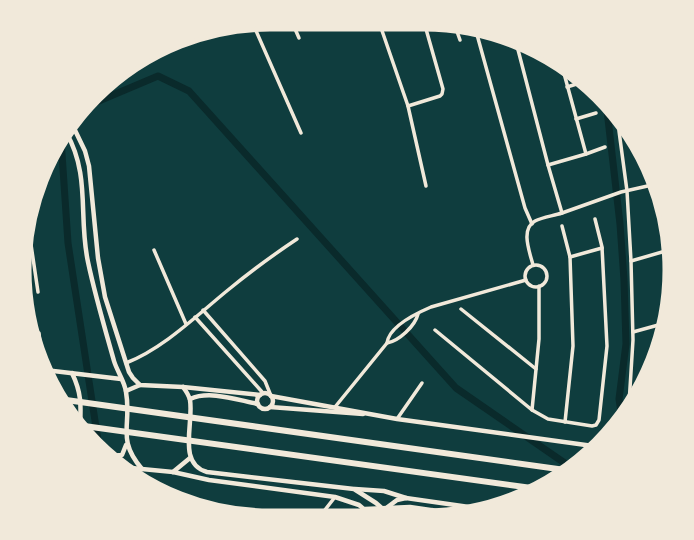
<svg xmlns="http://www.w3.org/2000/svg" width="694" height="540" viewBox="0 0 694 540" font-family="'PT Serif',serif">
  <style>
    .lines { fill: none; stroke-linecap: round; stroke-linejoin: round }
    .canal { stroke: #0a2a2b; stroke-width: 7 }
    .minor { stroke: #f1e9da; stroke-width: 3.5 }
    .secondary { stroke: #f1e9da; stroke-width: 4.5 }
    .motorway { stroke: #f1e9da; stroke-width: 6 }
    .rim { fill: none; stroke: #f1e9da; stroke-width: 5 }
  </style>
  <rect width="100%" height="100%" fill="#0f3d3e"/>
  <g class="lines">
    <!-- canal -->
    <g class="canal">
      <path d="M607,110L620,224L624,280L626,344L619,399L622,419"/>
      <path d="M76,119L87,106L158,76L189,91L456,388L569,466"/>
      <path d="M61,139L68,243L99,447"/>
    </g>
    <!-- minor -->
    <g class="minor">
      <path d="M292,22L299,38"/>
      <path d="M379,22L408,106L426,186"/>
      <path d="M253,24L301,133"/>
      <path d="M455,26L460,40"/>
      <path d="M476,31L525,208L532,224"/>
      <path d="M197,34L199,38"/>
      <path d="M516,42L548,165L562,213C553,216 543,217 535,221C520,229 530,253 533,265"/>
      <path d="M567,87L583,82"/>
      <path d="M408,106L440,96L442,94L443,89L424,22"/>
      <path d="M576,119L596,113"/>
      <path d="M619,131L627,191L631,261L633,340L629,404"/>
      <path d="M586,154L605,147"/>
      <path d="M643,158L647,177"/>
      <path d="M548,165L586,154L562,66"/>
      <path d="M562,213L621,192L652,185"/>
      <path d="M28,224L38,292"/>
      <path d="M562,226L570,257L573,346L565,422"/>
      <path d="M154,250L186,324"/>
      <path d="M570,257L602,248"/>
      <path d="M631,261L669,250"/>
      <circle cx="536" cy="276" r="11"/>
      <path d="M461,309L536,369"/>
      <path d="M203,310L265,381L271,396"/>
      <path d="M195,317L263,393"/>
      <path d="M435,330L532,410L539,339V286"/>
      <path d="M633,332L662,324L663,315L665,314"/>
      <path d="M39,333L42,361"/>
      <path d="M387,343C399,341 415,326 418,314"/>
      <path d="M126,363C164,348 196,316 228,290C250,272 273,255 297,239"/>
      <path d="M644,369L645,373"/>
      <path d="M335,407L387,343C389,326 417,313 431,307L526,280"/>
      <path d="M532,410L548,419L592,426L596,425L599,420L607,346L602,247L595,219"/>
      <path d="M397,419L422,383"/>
      <path d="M321,515L335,497"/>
    </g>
    <!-- secondary -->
    <g class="secondary">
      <path d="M72,124L85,151L89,166L98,258L105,297L129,372L133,378L140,385L183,387L260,395"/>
      <path d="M66,132C91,176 78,216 88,262C95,295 105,329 114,361C117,371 125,382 126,392C132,425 116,439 142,469"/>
      <path d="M45,370L121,379"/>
      <path d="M72,373C82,394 81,406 80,428"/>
      <path d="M183,387C186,391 189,396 190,400C194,423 177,464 207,472L354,489L376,503L392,517"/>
      <path d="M126,391L140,385"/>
      <circle cx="265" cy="401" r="8"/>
      <path d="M271,396L397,419L593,446"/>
      <path d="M190,399C210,390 237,400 258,404"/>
      <path d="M270,407L363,414"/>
      <path d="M109,456L122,455L126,445"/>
      <path d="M121,467L173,472L209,480L335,497L359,505L372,516"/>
      <path d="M173,472L190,458"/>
      <path d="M355,489L384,491L406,498"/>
      <path d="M365,509L410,507L458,514"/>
      <path d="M385,516V509L397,500L406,498L483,509"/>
      <path d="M422,517L432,510"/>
    </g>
    <!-- motorway -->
    <g class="motorway">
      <path d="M59,399L565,470"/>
      <path d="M77,425L539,489"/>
    </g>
  </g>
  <!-- crop -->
  <path d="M0 0H694V540H0ZM270 29H424A241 241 0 0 1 665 270V270A241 241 0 0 1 424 511H270A241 241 0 0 1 29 270V270A241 241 0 0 1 270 29Z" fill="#f1e9da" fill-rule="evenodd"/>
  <path class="rim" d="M270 29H424A241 241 0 0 1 665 270V270A241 241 0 0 1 424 511H270A241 241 0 0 1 29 270V270A241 241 0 0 1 270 29Z"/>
</svg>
